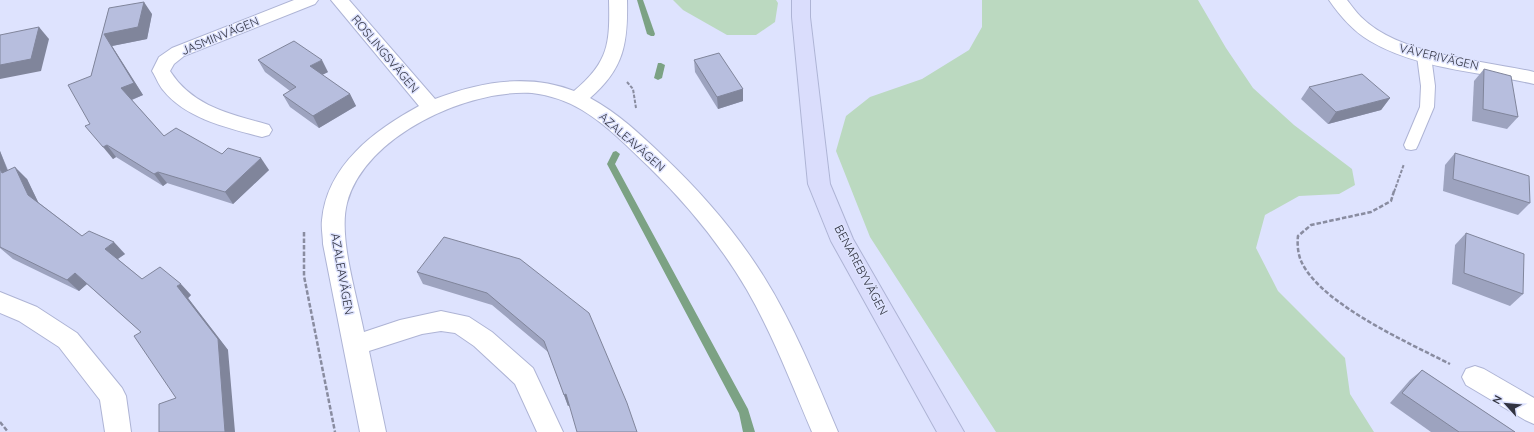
<svg xmlns="http://www.w3.org/2000/svg" width="1534" height="432" viewBox="0 0 1534 432" font-family="Quicksand,sans-serif">
  <style>
    .green { fill: #bbd9c0 }
    .lines { fill: none; stroke-linecap: round; stroke-linejoin: round }
    .stream { fill: #7ca284; fill-rule: evenodd }
    .lane-casing { stroke: #aeb4d5; stroke-width: 2 }
    .street-casing { stroke: #aeb4d5; stroke-width: 2 }
    .secondary-casing { stroke: #aeb4d5; stroke-width: 2 }
    .path-far1 { stroke: #898ca0; stroke-width: 2; stroke-dasharray: 3.5 1.5; stroke-linecap: butt }
    .path { stroke: #898ca0; stroke-width: 2.5; stroke-dasharray: 4.5 2; stroke-linecap: butt }
    .lane { fill: #fff; fill-rule: evenodd }
    .street { fill: #fff; fill-rule: evenodd }
    .secondary { fill: #daddfc; fill-rule: evenodd }
    .wall { fill: #9da3bf }
    .shaded-wall { fill: #80859b }
    .building { fill: #b7bede; stroke: #80859b }
    .labels { text-anchor: middle; stroke-width: 3; stroke-linejoin: round; paint-order: stroke }
    .street-label { font-size: 12px; fill: #323441; stroke: #dee3fe }
  </style>
  <rect width="100%" height="100%" fill="#dee3fe"/>
  <!-- green -->
  <g class="green">
    <path d="M673,0H776L778,3L775,22L756,35H727L683,10Z"/>
    <path d="M982,0H1198L1226,48L1253,88L1294,125L1352,169L1355,185L1339,194L1299,196L1265,215L1256,248L1278,291L1345,358L1350,394L1374,432H996L870,237L836,151L846,116L870,97L922,79L969,50L982,27Z"/>
  </g>
  <g class="lines">
    <!-- stream -->
    <g class="stream">
      <path d="M637,0H643L655,34L654,36H651L647,34Z"/>
      <path d="M658,63H661L665,65L662,78L658,80L654,78Z"/>
      <path d="M616,151L620,154L615,164L748,409L755,432H743L739,413L607,164L613,152Z"/>
    </g>
    <defs>
      <path id="lane" d="M1424,52L1429,53L1431,56L1435,86L1434,107L1418,145L1416,149L1411,150L1406,149L1404,145L1420,107L1421,86L1417,56L1419,53Z"/>
      <g id="street">
        <path d="M294,0H318L315,4L184,56L174,64L170,71C193,107 231,114 269,125L272,130L269,135L262,137C228,128 186,119 163,90C158,84 156,77 152,71L159,57L172,48Z"/>
        <path d="M331,0H349L435,99C479,82 529,73 574,91C609,62 610,43 609,0H627C628,43 624,69 590,98C618,113 641,135 663,156C701,192 736,232 764,277C794,325 816,380 838,432H812C792,385 773,335 747,290C720,244 686,203 648,166C627,146 607,125 582,110C567,101 550,95 532,93C468,89 365,135 347,203C338,237 357,296 364,332L400,320L441,311L469,317L492,332L533,368L563,432H537L515,384L474,346L455,333L441,331L422,334L369,351L386,432H360L323,244C323,236 321,228 322,220C327,165 375,130 419,106Z"/>
        <path d="M1329,0H1347C1351,5 1356,12 1361,17C1400,56 1482,60 1534,72V84C1481,72 1417,69 1370,41C1353,31 1340,16 1329,0Z"/>
        <path d="M0,292L37,307L77,333L122,388L126,396L131,432H105L100,400L59,347L19,321L0,313Z"/>
        <path d="M1475,366L1484,369L1534,398V424L1525,420L1466,385L1462,377L1466,369Z"/>
      </g>
      <path id="secondary" d="M792,0H810V17L830,184L853,239L964,432H937L831,241L808,184L792,17Z"/>
    </defs>
    <!-- lane casing -->
    <use href="#lane" class="lane-casing"/>
    <!-- street casing -->
    <use href="#street" class="street-casing"/>
    <!-- secondary casing -->
    <use href="#secondary" class="secondary-casing"/>
    <!-- path-far1 -->
    <g class="path-far1">
      <path d="M627,82L633,89L636,108"/>
      <path d="M1394,192L1404,164"/>
    </g>
    <!-- path -->
    <g class="path">
      <path d="M1394,191L1391,201L1371,212L1311,225L1298,236C1297,245 1298,255 1302,263C1323,305 1409,343 1450,364"/>
      <path d="M304,232V276L335,432"/>
      <path d="M0,422L8,432"/>
    </g>
    <!-- lane -->
    <use href="#lane" class="lane"/>
    <!-- street -->
    <use href="#street" class="street"/>
    <!-- secondary -->
    <use href="#secondary" class="secondary"/>
  </g>
  <!-- wall -->
  <g class="wall">
    <path d="M109,8L152,14L147,39L112,46L143,95L132,100L164,136L269,170L233,204L167,183L163,186L116,157L113,159L90,124L91,76Z"/>
    <path d="M258,60L328,72L322,75L350,94L356,106L319,128L290,107L283,95L290,91L265,72Z"/>
    <path d="M694,60L743,89V101L718,109L695,72Z"/>
    <path d="M1484,69L1518,117L1507,129L1472,121L1474,81Z"/>
    <path d="M1309,87L1390,98L1381,110L1328,124L1301,99Z"/>
    <path d="M0,151L8,170L27,179L38,202L82,236L125,254L118,259L142,279L191,295L188,298L228,350L176,398L141,332L87,284L79,291L13,259L0,248Z"/>
    <path d="M1455,153L1530,203L1518,215L1443,191L1445,165Z"/>
    <path d="M1466,233L1523,294L1510,306L1452,284L1455,245Z"/>
    <path d="M520,259L569,405L568,406L548,352L492,305L423,284L417,272Z"/>
    <path d="M1422,370L1515,432H1431L1390,403L1410,380Z"/>
  </g>
  <!-- shaded-wall -->
  <g class="shaded-wall">
    <path d="M144,2L152,14L147,39L112,46L143,95L131,100L121,88L104,34Z"/>
    <path d="M39,27L49,39L41,71L0,79V65Z"/>
    <path d="M322,60L328,72L316,78L310,66Z"/>
    <path d="M743,89V101L718,109L717,97Z"/>
    <path d="M350,94L356,106L319,128L313,116Z"/>
    <path d="M1390,98L1381,110L1328,124L1336,112Z"/>
    <path d="M107,145L116,157L113,159L103,147Z"/>
    <path d="M0,151L13,185L2,173L0,169Z"/>
    <path d="M261,158L269,170L233,204L225,192Z"/>
    <path d="M15,167L27,179L40,206L28,195Z"/>
    <path d="M158,172L167,183L163,186L154,174Z"/>
    <path d="M114,242L125,254L116,260L105,249Z"/>
    <path d="M75,273L87,284L79,291L67,280Z"/>
    <path d="M181,284L191,295L188,298L228,350L235,432H225L177,286Z"/>
    <path d="M566,394L570,405L568,406L564,395Z"/>
  </g>
  <!-- building -->
  <g class="building">
    <path d="M144,2L138,27L104,34L134,83L121,88L164,136L176,128L222,154L228,148L261,158L225,192L158,172L154,174L107,145L103,147L85,126L90,124L68,85L91,76L109,8Z"/>
    <path d="M39,27L31,59L0,65V35Z"/>
    <path d="M294,41L322,60L310,66L350,94L313,116L283,95L296,87L258,60Z"/>
    <path d="M719,53L743,89L717,97L694,60Z"/>
    <path d="M1484,69L1511,76L1518,117L1483,109Z"/>
    <path d="M1362,74L1390,98L1336,112L1309,87Z"/>
    <path d="M1455,153L1529,176L1530,203L1453,179Z"/>
    <path d="M15,167L28,195L82,236L89,231L114,242L105,249L142,279L160,267L181,284L177,286L218,339L225,432H159V404L176,398L134,336L141,332L75,273L67,280L0,247V169L2,173Z"/>
    <path d="M1466,233L1524,254L1523,294L1464,273Z"/>
    <path d="M444,237L520,259L589,313L627,403L637,432H577L566,394L564,395L544,341L487,293L417,272Z"/>
    <path d="M1422,370L1515,432H1459L1402,393Z"/>
  </g>
  <g class="labels">
    <!-- street labels -->
    <g class="street-label">
      <text transform="translate(220 36) rotate(-22)" y="4">JASMINVÄGEN</text>
      <text transform="translate(385 54) rotate(50)" y="4">ROSLINGSVÄGEN</text>
      <text transform="translate(1439 57) rotate(13)" y="4">VÄVERIVÄGEN</text>
      <text transform="translate(632 142) rotate(41)" y="4">AZALEAVÄGEN</text>
      <text transform="translate(861 270) rotate(62)" y="4">BENAREBYVÄGEN</text>
      <text transform="translate(342 274) rotate(80)" y="4">AZALEAVÄGEN</text>
    </g>
  </g>
  <!-- north arrow -->
  <g transform="translate(1506 404) rotate(297)" stroke="#dee3fe" stroke-width="3" paint-order="stroke">
  <path d="M0-3L7 15L0 10L-7 15Z" fill="#323441"/>
  <text y="-6" font-size="11" font-weight="bold" text-anchor="middle" fill="#323441">N</text>
  </g>
</svg>
